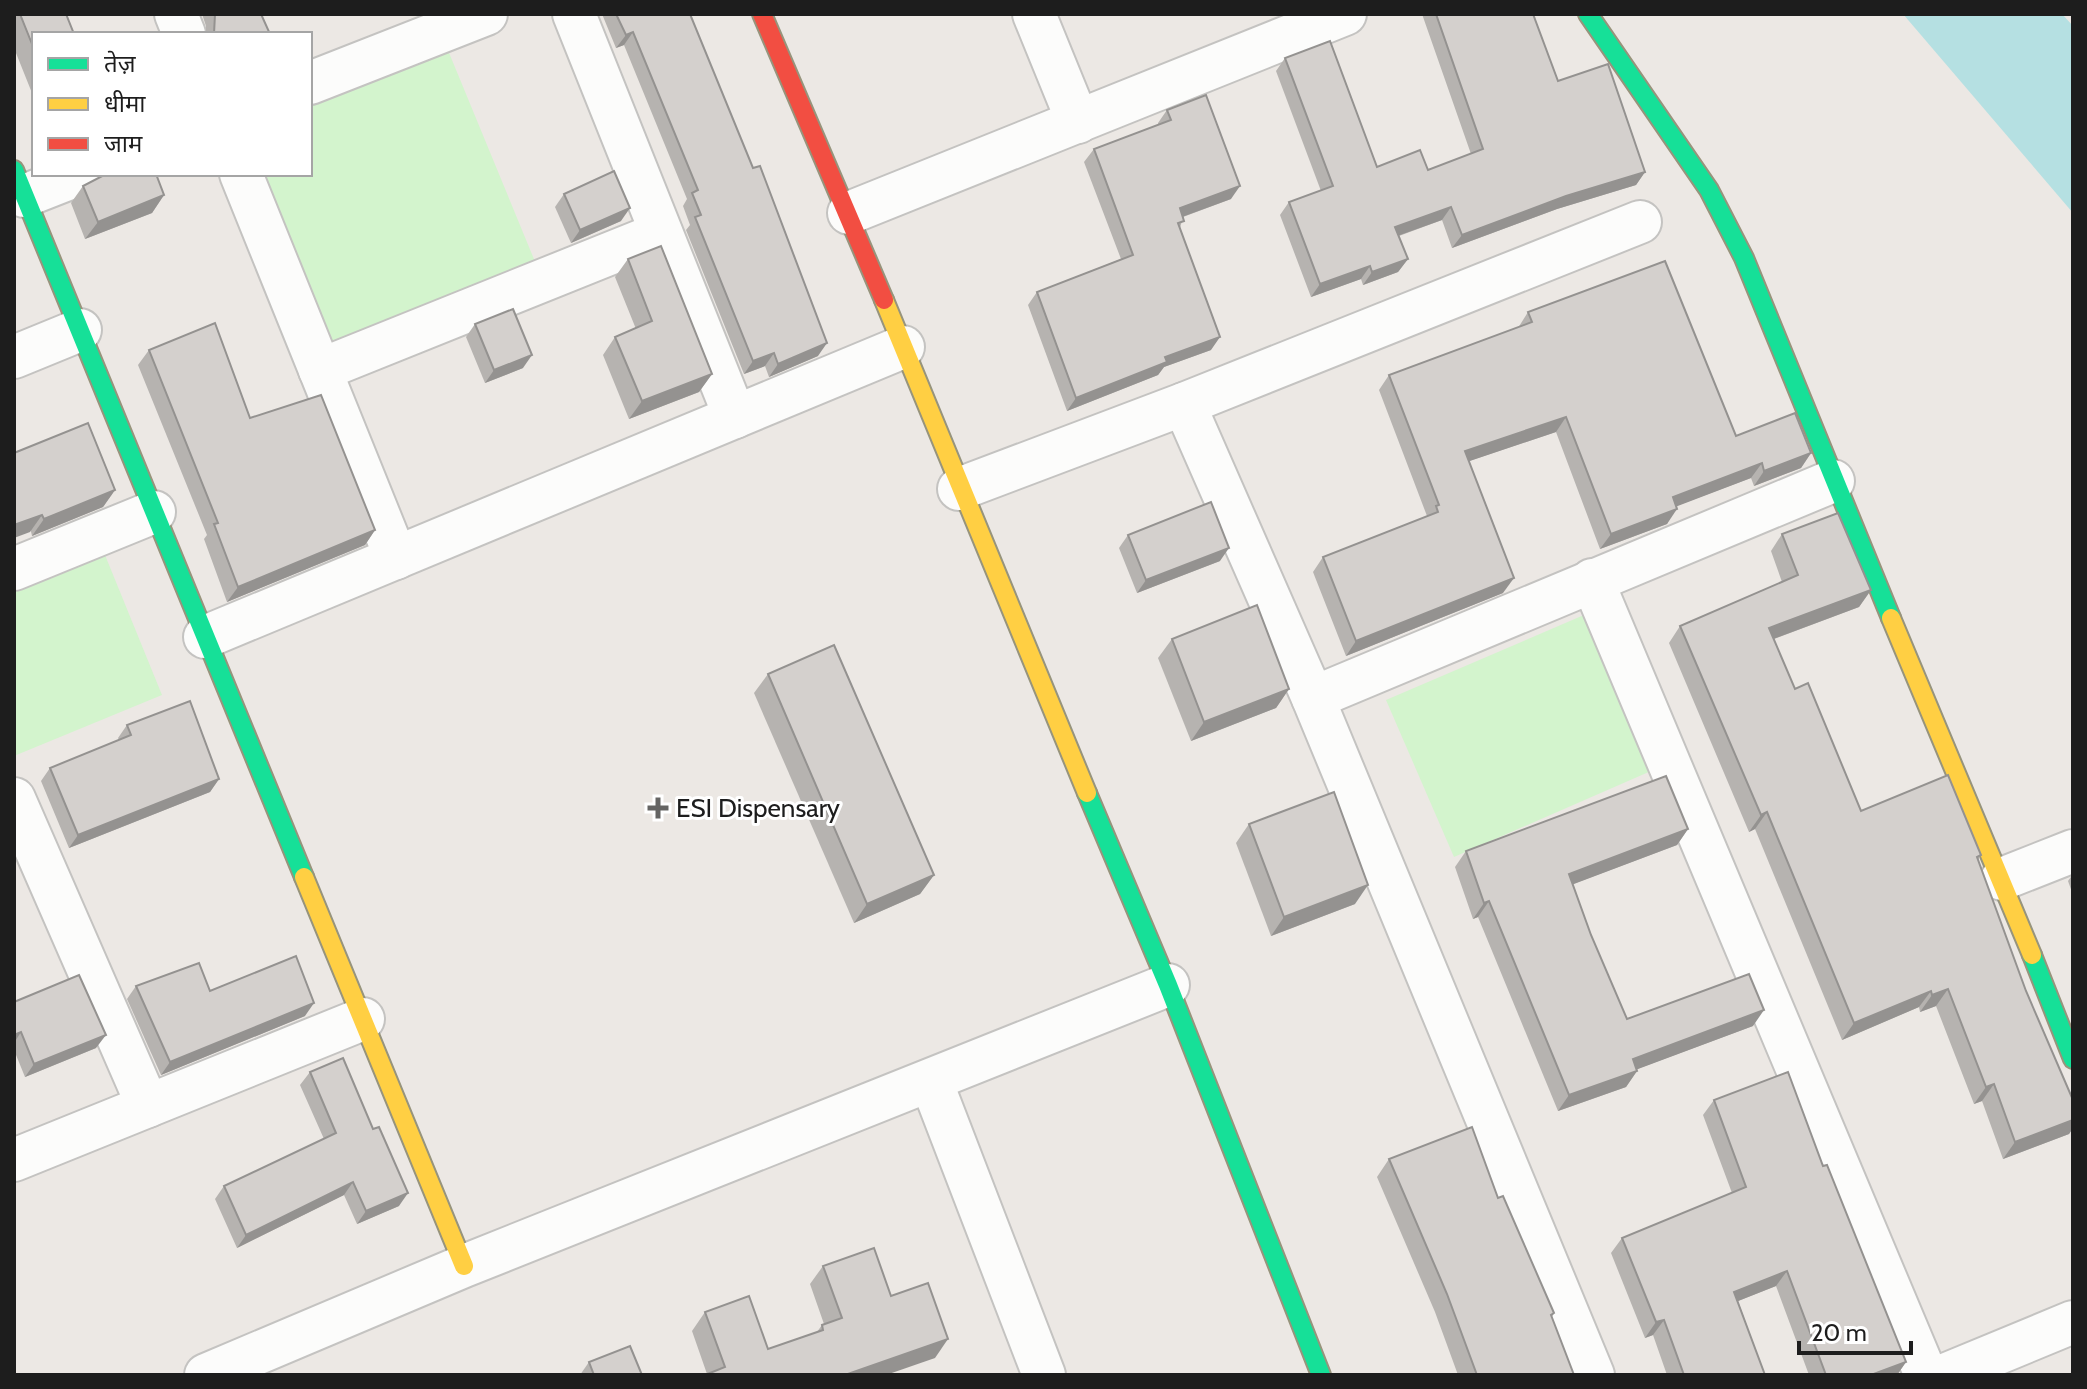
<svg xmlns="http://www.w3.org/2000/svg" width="2087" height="1389" viewBox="0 0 2087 1389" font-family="Cabin,'Noto Sans Devanagari',sans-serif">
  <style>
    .park { fill: #d3f4cd }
    .water { fill: #b5e0e2 }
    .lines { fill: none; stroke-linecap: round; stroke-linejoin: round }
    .street-casing { stroke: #c4c3c1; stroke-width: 46 }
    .fast-casing { stroke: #97947c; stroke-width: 22 }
    .slow-casing { stroke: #97947c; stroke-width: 22 }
    .jam-casing { stroke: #97947c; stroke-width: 22 }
    .street { stroke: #fcfcfb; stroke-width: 42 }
    .fast { stroke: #16e098; stroke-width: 18 }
    .slow { stroke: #ffcf43; stroke-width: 18 }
    .jam { stroke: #f24e42; stroke-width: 18 }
    .wall { fill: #b6b3b0 }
    .shaded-wall { fill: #949290 }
    .building { fill: #d4d0cd; stroke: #949290; stroke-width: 2 }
    .poi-dot { fill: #656463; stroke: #fff; stroke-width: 3 }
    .labels { text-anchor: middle; stroke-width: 6; stroke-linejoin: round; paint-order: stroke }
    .poi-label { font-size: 26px; fill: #1d1d1d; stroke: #fff; text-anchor: start }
  </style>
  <rect width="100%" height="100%" fill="#ece8e4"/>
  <!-- park -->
  <g class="park">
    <path d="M445,43L536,264L331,348L259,174H310V98Z"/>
    <path d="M105,555L162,695L14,756V592Z"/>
    <path d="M1584,615L1651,771L1454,857L1386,700Z"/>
  </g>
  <!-- water -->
  <path class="water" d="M1903,14H2062L2073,26V213Z"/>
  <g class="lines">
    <defs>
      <g id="street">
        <path d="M176,14L184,34"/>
        <path d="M574,14L735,417"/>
        <path d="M1034,14L1078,122"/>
        <path d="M310,83L486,14"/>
        <path d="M241,174L396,558"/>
        <path d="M24,196L80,174"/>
        <path d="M849,213L1345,14"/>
        <path d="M14,357L80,330"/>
        <path d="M320,370L661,233"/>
        <path d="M1184,404L1313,698L1593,1375"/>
        <path d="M959,489L1184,404L1640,222"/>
        <path d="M14,569L154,512"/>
        <path d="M1592,580L1926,1375"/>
        <path d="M205,637L903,347"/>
        <path d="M1313,698L1833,481"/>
        <path d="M14,799L148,1106"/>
        <path d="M2002,879L2073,851"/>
        <path d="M931,1081L1044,1375"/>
        <path d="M14,1160L363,1019"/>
        <path d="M206,1375L464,1266L1168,985"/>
        <path d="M1945,1375L2073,1322"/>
      </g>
      <g id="fast">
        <path d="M1588,14L1709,190L1744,258L1891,618"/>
        <path d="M14,170L304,877"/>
        <path d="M1087,793L1168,985L1321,1375"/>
        <path d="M2032,955L2073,1059"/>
      </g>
      <g id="slow">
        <path d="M884,300L1087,793"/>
        <path d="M1891,618L2032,955"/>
        <path d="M304,877L464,1266"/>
      </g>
      <path id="jam" d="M762,14L884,300"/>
    </defs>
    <!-- street casing -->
    <use href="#street" class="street-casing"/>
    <!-- fast casing -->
    <use href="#fast" class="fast-casing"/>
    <!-- slow casing -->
    <use href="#slow" class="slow-casing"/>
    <!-- jam casing -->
    <use href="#jam" class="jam-casing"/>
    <!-- street -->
    <use href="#street" class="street"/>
    <!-- fast -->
    <use href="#fast" class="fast"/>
    <!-- slow -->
    <use href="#slow" class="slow"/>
    <!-- jam -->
    <use href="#jam" class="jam"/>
  </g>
  <!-- wall -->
  <g class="wall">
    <path d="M14,14H66L34,34V98L14,48Z"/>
    <path d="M202,14H261L270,34H206V26Z"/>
    <path d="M602,14H690L818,356L769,377L765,366L744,374L686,230L690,225L683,206L687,199L624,45L616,48Z"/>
    <path d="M1422,14H1533L1558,81L1645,172L1636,185L1557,209L1452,248L1442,220L1399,236L1408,259L1398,272L1363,285L1361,279L1311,297L1280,215L1289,202L1321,191L1276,71L1285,58L1377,167L1428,170L1471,154Z"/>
    <path d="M1167,110L1231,199L1183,217L1180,228L1211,350L1164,367L1158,375L1067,411L1028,305L1037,292L1121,259L1084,162L1094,149L1158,125V123Z"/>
    <path d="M103,174H156L164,195L152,213L85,239L71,203L83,186L103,176Z"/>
    <path d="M564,194L621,221L571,243L555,207Z"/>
    <path d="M628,259L712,374L699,392L629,419L603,355L615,337L636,329L615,277Z"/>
    <path d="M1528,312L1736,436L1811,453L1801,468L1754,486L1751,478L1676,506L1667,524L1600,549L1556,432L1469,461L1503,593L1346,656L1313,572L1323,557L1427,516L1379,390L1389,375L1518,328Z"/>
    <path d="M475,324L523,368L485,383L466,337Z"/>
    <path d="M149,350L250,418L375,530L365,545L227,602L204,539L207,535L138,365Z"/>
    <path d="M14,453L115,490L103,507L32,536Z"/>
    <path d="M1782,534L1871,590L1859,607L1774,639L1795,689L1861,811L1981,855L1978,860L2026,991L2073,1100V1128L2069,1134L2003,1159L1982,1101L1974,1104L1936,1006L1920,1012L1919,1007L1842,1040L1755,829L1749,832L1669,643L1680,626L1782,582L1771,551Z"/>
    <path d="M1128,535L1220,561L1137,593L1119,548Z"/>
    <path d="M1172,639L1289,689L1276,708L1191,741L1158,658Z"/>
    <path d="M768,674L934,875L920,894L854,923L754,693Z"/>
    <path d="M127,725L219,779L210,792L69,848L41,781L50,768L119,740L118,738Z"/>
    <path d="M1249,824L1355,904L1271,936L1236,843Z"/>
    <path d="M1688,829L1677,845L1573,884L1591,935L1627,1019L1753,1026L1637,1069V1071L1626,1087L1558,1111L1478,917L1473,919L1455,867L1466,851Z"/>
    <path d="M2073,874V895L2068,881Z"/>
    <path d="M136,986L210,991L305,1016L161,1075L127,999Z"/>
    <path d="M14,1002L96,1048L25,1077L14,1050Z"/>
    <path d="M310,1072L399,1206L357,1224L344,1195L237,1248L215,1199L224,1186L324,1139L300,1085Z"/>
    <path d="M1714,1100L1823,1166L1906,1362L1897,1375H1809L1776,1286L1738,1301L1765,1375H1667L1653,1335L1645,1338L1611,1253L1622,1238L1732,1193L1703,1115Z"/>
    <path d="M1389,1159L1498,1198L1554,1313L1552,1317L1574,1375H1458L1435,1312L1377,1177Z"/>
    <path d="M823,1266L891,1296L935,1358L707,1374L692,1331L705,1312L768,1349L817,1332L822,1325L824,1324L810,1284Z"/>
    <path d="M589,1362L642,1375H580Z"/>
  </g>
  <!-- shaded-wall -->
  <g class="shaded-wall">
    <path d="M633,32L624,45L616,48L626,35Z"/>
    <path d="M1645,172L1636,185L1557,209L1452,248L1462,235L1566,196Z"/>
    <path d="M1240,186L1231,199L1171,221L1180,208Z"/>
    <path d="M164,195L152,213L85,239L98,222Z"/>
    <path d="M1451,207L1442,220L1386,240L1395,227Z"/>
    <path d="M630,208L621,221L571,243L580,230Z"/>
    <path d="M1408,259L1398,272L1363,285L1372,272Z"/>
    <path d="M1370,266L1361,279L1311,297L1320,284Z"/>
    <path d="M1220,337L1211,350L1164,367L1158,375L1067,411L1076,398L1165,357Z"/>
    <path d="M827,343L818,356L769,377L778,364Z"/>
    <path d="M774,353L765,366L744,374L753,361Z"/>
    <path d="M532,355L523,368L485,383L494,370Z"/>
    <path d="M712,374L699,392L629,419L642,401Z"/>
    <path d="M1566,417L1556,432L1455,466L1465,451Z"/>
    <path d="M1811,453L1801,468L1754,486L1764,471Z"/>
    <path d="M1762,463L1751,478L1662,512L1673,497Z"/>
    <path d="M115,490L103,507L32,536L44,519Z"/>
    <path d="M1677,509L1667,524L1600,549L1611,534Z"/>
    <path d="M42,515L30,532L14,538V525Z"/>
    <path d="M375,530L365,545L227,602L238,587Z"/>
    <path d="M1229,548L1220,561L1137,593L1146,580Z"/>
    <path d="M1514,578L1503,593L1346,656L1356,641Z"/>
    <path d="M1871,590L1859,607L1757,645L1769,628Z"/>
    <path d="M1289,689L1276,708L1191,741L1204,722Z"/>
    <path d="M219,779L210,792L69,848L78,835Z"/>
    <path d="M1767,812L1755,829L1749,832L1761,815Z"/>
    <path d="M1688,829L1677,845L1558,890L1569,874Z"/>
    <path d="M934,875L920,894L854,923L867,904Z"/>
    <path d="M1368,885L1355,904L1271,936L1284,917Z"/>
    <path d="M1489,901L1478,917L1473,919L1484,903Z"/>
    <path d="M1948,989L1936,1006L1920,1012L1932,995Z"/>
    <path d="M1931,991L1919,1007L1842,1040L1854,1023Z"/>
    <path d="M314,1003L305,1016L161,1075L170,1062Z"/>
    <path d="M1764,1010L1753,1026L1622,1075L1633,1059Z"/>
    <path d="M21,1032L14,1043V1035Z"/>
    <path d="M106,1035L96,1048L25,1077L34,1064Z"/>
    <path d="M1637,1071L1626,1087L1558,1111L1569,1095Z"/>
    <path d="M1994,1084L1982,1101L1974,1104L1986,1087Z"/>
    <path d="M2073,1120V1128L2069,1134L2003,1159L2015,1142Z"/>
    <path d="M353,1182L344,1195L237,1248L246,1235Z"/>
    <path d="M408,1193L399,1206L357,1224L366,1211Z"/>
    <path d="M1787,1271L1776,1286L1723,1307L1734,1292Z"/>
    <path d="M1664,1320L1653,1335L1645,1338L1656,1322Z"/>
    <path d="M948,1339L935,1358L886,1375H845Z"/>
    <path d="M1906,1362L1897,1375H1871Z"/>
  </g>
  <!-- building -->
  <g class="building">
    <path d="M20,14H66L74,34H34V49Z"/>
    <path d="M215,14H261L270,34H214Z"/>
    <path d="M616,14H690L753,168L760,166L827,343L778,364L774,353L753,361L695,217L701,215L692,193L698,190L633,32L626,35Z"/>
    <path d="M1436,14H1533L1558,81L1608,64L1645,172L1566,196L1462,235L1451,207L1395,227L1408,259L1372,272L1370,266L1320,284L1289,202L1333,186L1285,58L1330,41L1377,167L1420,150L1428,170L1483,149Z"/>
    <path d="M1206,95L1240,186L1180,208L1184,221L1178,223L1220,337L1165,357L1167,362L1076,398L1037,292L1133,255L1094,149L1171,120L1167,110Z"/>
    <path d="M614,171L630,208L580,230L564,194Z"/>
    <path d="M106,174H156L164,195L98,222L83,186Z"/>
    <path d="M661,246L712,374L642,401L615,337L652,321L628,259Z"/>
    <path d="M1665,261L1736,436L1795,413L1811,453L1764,471L1762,463L1673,497L1677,509L1611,534L1566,417L1465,451L1514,578L1356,641L1323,557L1438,512L1436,506L1439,505L1389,375L1532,322L1528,312Z"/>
    <path d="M513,309L532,355L494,370L475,324Z"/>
    <path d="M215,323L250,418L321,395L375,530L238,587L214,524L218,523L149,350Z"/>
    <path d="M88,423L115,490L44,519L42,515L14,525V453Z"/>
    <path d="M1211,502L1229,548L1146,580L1128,535Z"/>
    <path d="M1838,513L1871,590L1769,628L1795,689L1808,683L1861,811L1948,775L1981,855L1977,857L2026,991L2073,1100V1120L2015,1142L1994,1084L1986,1087L1948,989L1932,995L1931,991L1854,1023L1767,812L1761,815L1680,626L1798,575L1782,534Z"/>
    <path d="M1257,605L1289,689L1204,722L1172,639Z"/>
    <path d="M834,645L934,875L867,904L768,674Z"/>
    <path d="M190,701L219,779L78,835L50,768L131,735L127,725Z"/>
    <path d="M1666,776L1688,829L1569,874L1591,935L1627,1019L1749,974L1764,1010L1633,1059L1637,1071L1569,1095L1489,901L1484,903L1466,851Z"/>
    <path d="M1334,792L1368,885L1284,917L1249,824Z"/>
    <path d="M296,956L314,1003L170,1062L136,986L199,963L210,991Z"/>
    <path d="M79,975L106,1035L34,1064L21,1032L14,1035V1002Z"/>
    <path d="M343,1058L373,1129L379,1127L408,1193L366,1211L353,1182L246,1235L224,1186L336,1133L310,1072Z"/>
    <path d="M1788,1072L1823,1166L1827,1165L1906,1362L1871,1375H1826L1787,1271L1734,1292L1765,1375H1684L1664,1320L1656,1322L1622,1238L1746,1187L1714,1100Z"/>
    <path d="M1472,1127L1498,1198L1503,1196L1554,1313L1551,1315L1574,1375H1477L1447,1294L1389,1159Z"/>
    <path d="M874,1248L891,1296L928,1283L948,1339L845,1375H705L725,1367L705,1312L749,1296L768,1349L823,1330L822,1325L842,1318L823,1266Z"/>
    <path d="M630,1346L642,1375H594L589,1362Z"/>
  </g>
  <!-- markers -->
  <path class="poi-dot" d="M654 796h8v8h8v8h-8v8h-8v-8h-8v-8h8z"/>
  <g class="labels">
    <!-- poi labels -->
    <g class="poi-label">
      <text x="676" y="817">ESI Dispensary</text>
    </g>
  </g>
  <!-- border -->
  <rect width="2087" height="1389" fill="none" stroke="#1d1d1d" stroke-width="32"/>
  <!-- legend -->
  <rect x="32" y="32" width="280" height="144" fill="#ffffff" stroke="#a5a5a5" stroke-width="2"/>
  <rect x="48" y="58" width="40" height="12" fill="#16e098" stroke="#a5a5a5" stroke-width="2"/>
  <text x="104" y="72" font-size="24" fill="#1d1d1d">तेज़</text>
  <rect x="48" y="98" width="40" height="12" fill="#ffcf43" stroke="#a5a5a5" stroke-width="2"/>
  <text x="104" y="112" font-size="24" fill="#1d1d1d">धीमा</text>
  <rect x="48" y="138" width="40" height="12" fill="#f24e42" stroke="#a5a5a5" stroke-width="2"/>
  <text x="104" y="152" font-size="24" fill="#1d1d1d">जाम</text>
  <!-- scale -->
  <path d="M1799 1341v12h112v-12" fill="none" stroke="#1d1d1d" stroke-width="4"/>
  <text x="1811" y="1341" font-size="24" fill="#1d1d1d" stroke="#ffffff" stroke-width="6" paint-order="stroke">20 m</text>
</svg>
